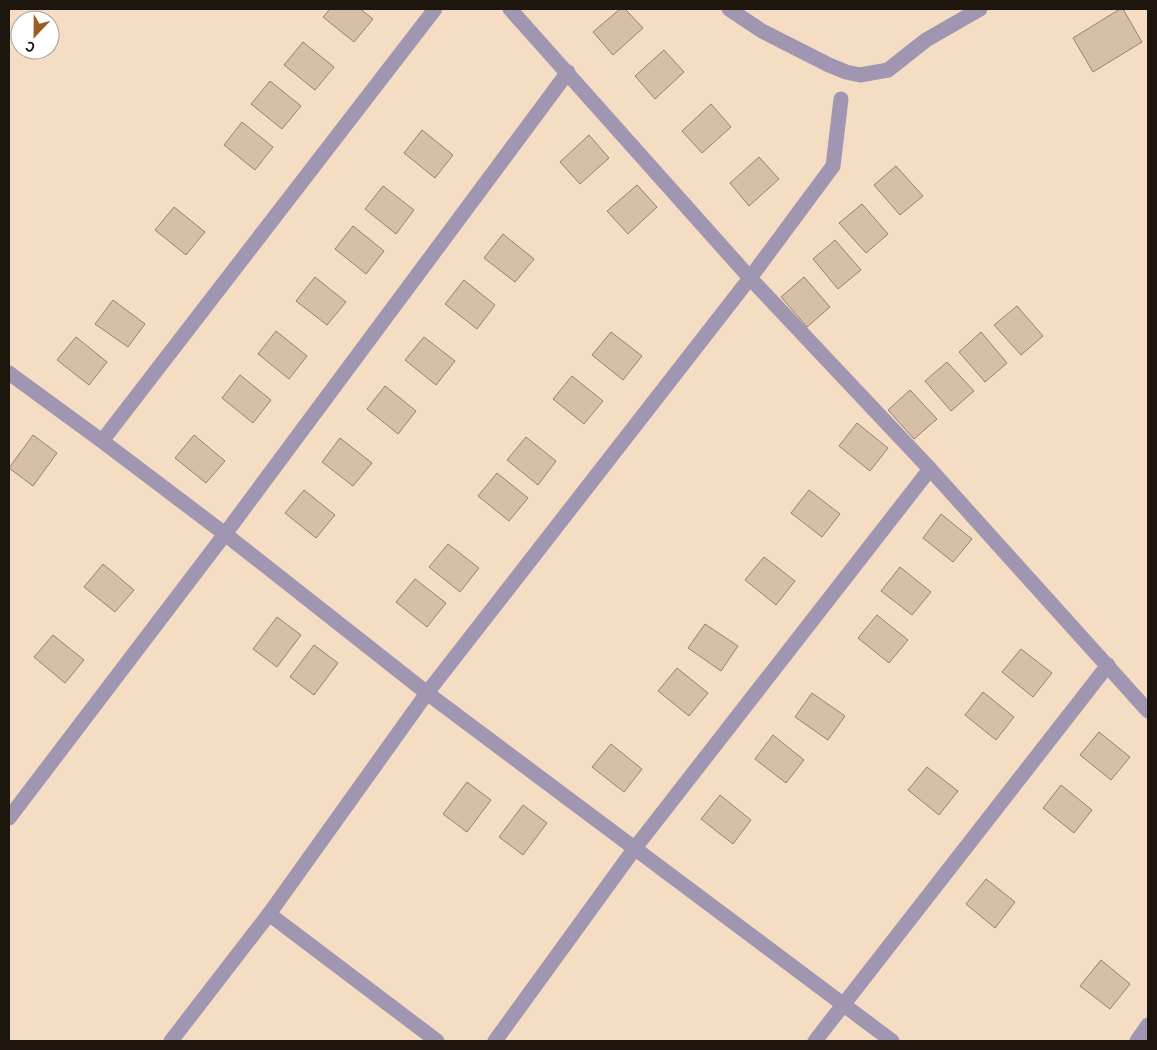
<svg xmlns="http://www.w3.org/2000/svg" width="1157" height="1050" viewBox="0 0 1157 1050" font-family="Overpass,sans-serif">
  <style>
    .building { fill: #d6bfa6; stroke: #98826b }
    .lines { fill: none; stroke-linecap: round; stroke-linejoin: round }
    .minor { stroke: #a196b1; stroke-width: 15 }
  </style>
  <rect width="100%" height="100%" fill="#f5ddc4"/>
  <!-- building -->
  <g class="building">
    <path d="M330,9H360L373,19L354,42L323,17Z"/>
    <path d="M620,9H625L643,28L613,55L593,32Z"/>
    <path d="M1120,9H1123L1142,42L1093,72L1073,38Z"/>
    <path d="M303,42L334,67L315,90L284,65Z"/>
    <path d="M664,50L684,72L655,99L635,76Z"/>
    <path d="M270,81L301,106L282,129L251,104Z"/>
    <path d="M711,104L731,127L702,153L682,131Z"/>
    <path d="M242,122L273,147L255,170L224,145Z"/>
    <path d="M422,130L453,155L435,178L404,153Z"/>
    <path d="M589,135L609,158L580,184L560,162Z"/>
    <path d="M759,157L779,179L749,206L730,183Z"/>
    <path d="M896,166L923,196L900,215L874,185Z"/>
    <path d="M637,185L657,207L628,234L607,211Z"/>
    <path d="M383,186L414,210L396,234L365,209Z"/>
    <path d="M862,204L888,234L866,253L839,223Z"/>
    <path d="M174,207L205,232L186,255L155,230Z"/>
    <path d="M353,226L384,251L366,274L335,249Z"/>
    <path d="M503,234L534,259L515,282L484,258Z"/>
    <path d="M835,240L861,270L838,289L813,259Z"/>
    <path d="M315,277L346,302L327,325L296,301Z"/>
    <path d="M804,277L830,307L807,327L781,297Z"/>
    <path d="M464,280L495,305L477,329L445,304Z"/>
    <path d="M113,300L145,324L128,347L95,324Z"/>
    <path d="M1017,306L1043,336L1021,355L994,325Z"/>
    <path d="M276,331L307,356L289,379L258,354Z"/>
    <path d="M611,332L642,356L623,380L592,355Z"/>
    <path d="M981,332L1007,363L985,382L959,352Z"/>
    <path d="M76,337L107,362L89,385L57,360Z"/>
    <path d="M424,337L455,361L436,385L405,360Z"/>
    <path d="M947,362L974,391L951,411L925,381Z"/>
    <path d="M240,375L271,400L253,423L222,398Z"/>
    <path d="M572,376L603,401L584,424L553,399Z"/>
    <path d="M385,386L416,411L398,434L367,409Z"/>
    <path d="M910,390L937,419L914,439L888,410Z"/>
    <path d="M857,423L888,448L870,471L839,446Z"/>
    <path d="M33,435L57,453L33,486L9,468Z"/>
    <path d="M194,435L225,461L206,483L175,458Z"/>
    <path d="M526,437L556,461L538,485L507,460Z"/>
    <path d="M340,438L372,463L353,486L322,462Z"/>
    <path d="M497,473L528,498L509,521L478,496Z"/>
    <path d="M304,490L335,515L316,538L285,513Z"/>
    <path d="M809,490L840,514L822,537L791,513Z"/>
    <path d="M941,514L972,539L953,562L923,538Z"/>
    <path d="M448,544L479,568L460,592L429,567Z"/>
    <path d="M764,557L795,581L776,605L745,580Z"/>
    <path d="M103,564L134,590L115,612L84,587Z"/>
    <path d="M900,567L931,592L912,615L881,591Z"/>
    <path d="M415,579L446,603L427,627L396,602Z"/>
    <path d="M877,615L908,640L889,663L858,638Z"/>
    <path d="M277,617L301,635L277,667L253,649Z"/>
    <path d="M705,624L738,646L721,671L688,648Z"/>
    <path d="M53,635L84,660L65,683L34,657Z"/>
    <path d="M314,645L338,663L314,695L290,677Z"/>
    <path d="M1021,649L1052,673L1033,697L1002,672Z"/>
    <path d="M677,668L708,693L689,716L658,691Z"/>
    <path d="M983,692L1014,717L996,740L965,715Z"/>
    <path d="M812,693L845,716L828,740L795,717Z"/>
    <path d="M1099,732L1130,757L1111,780L1080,755Z"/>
    <path d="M773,735L804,760L786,783L755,759Z"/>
    <path d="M611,744L642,769L624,792L592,767Z"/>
    <path d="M927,767L958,791L939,815L908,790Z"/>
    <path d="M467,782L491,800L467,832L443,814Z"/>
    <path d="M1061,785L1092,810L1074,833L1043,808Z"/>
    <path d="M720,795L751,820L733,844L701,819Z"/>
    <path d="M523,805L547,823L523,855L499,837Z"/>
    <path d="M986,879L1015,902L995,928L966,904Z"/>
    <path d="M1101,960L1130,984L1110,1009L1080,986Z"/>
  </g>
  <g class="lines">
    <!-- minor -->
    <g class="minor">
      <path d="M435,9L102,441L225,534L427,693L892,1041"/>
      <path d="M510,9L750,278L930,469L1148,711"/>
      <path d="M729,9L762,31L829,65L846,72L860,75L888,70L926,40L980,9"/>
      <path d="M9,373L102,441"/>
      <path d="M9,818L225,534L568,72"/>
      <path d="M269,914L437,1041"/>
      <path d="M171,1041L269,914L427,693L750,278L833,166L841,99"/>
      <path d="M495,1041L635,848L930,469"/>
      <path d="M815,1041L1108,665"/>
      <path d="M1137,1041L1148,1025"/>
    </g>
  </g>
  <!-- border -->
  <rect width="1157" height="1050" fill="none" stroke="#1e160d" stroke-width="20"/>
  <!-- north arrow -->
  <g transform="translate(35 35) rotate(202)"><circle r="24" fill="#ffffff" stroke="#a5a29e"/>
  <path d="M0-4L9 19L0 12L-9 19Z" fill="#9a5c22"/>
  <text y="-8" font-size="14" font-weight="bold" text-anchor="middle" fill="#1e160d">С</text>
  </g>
</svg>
